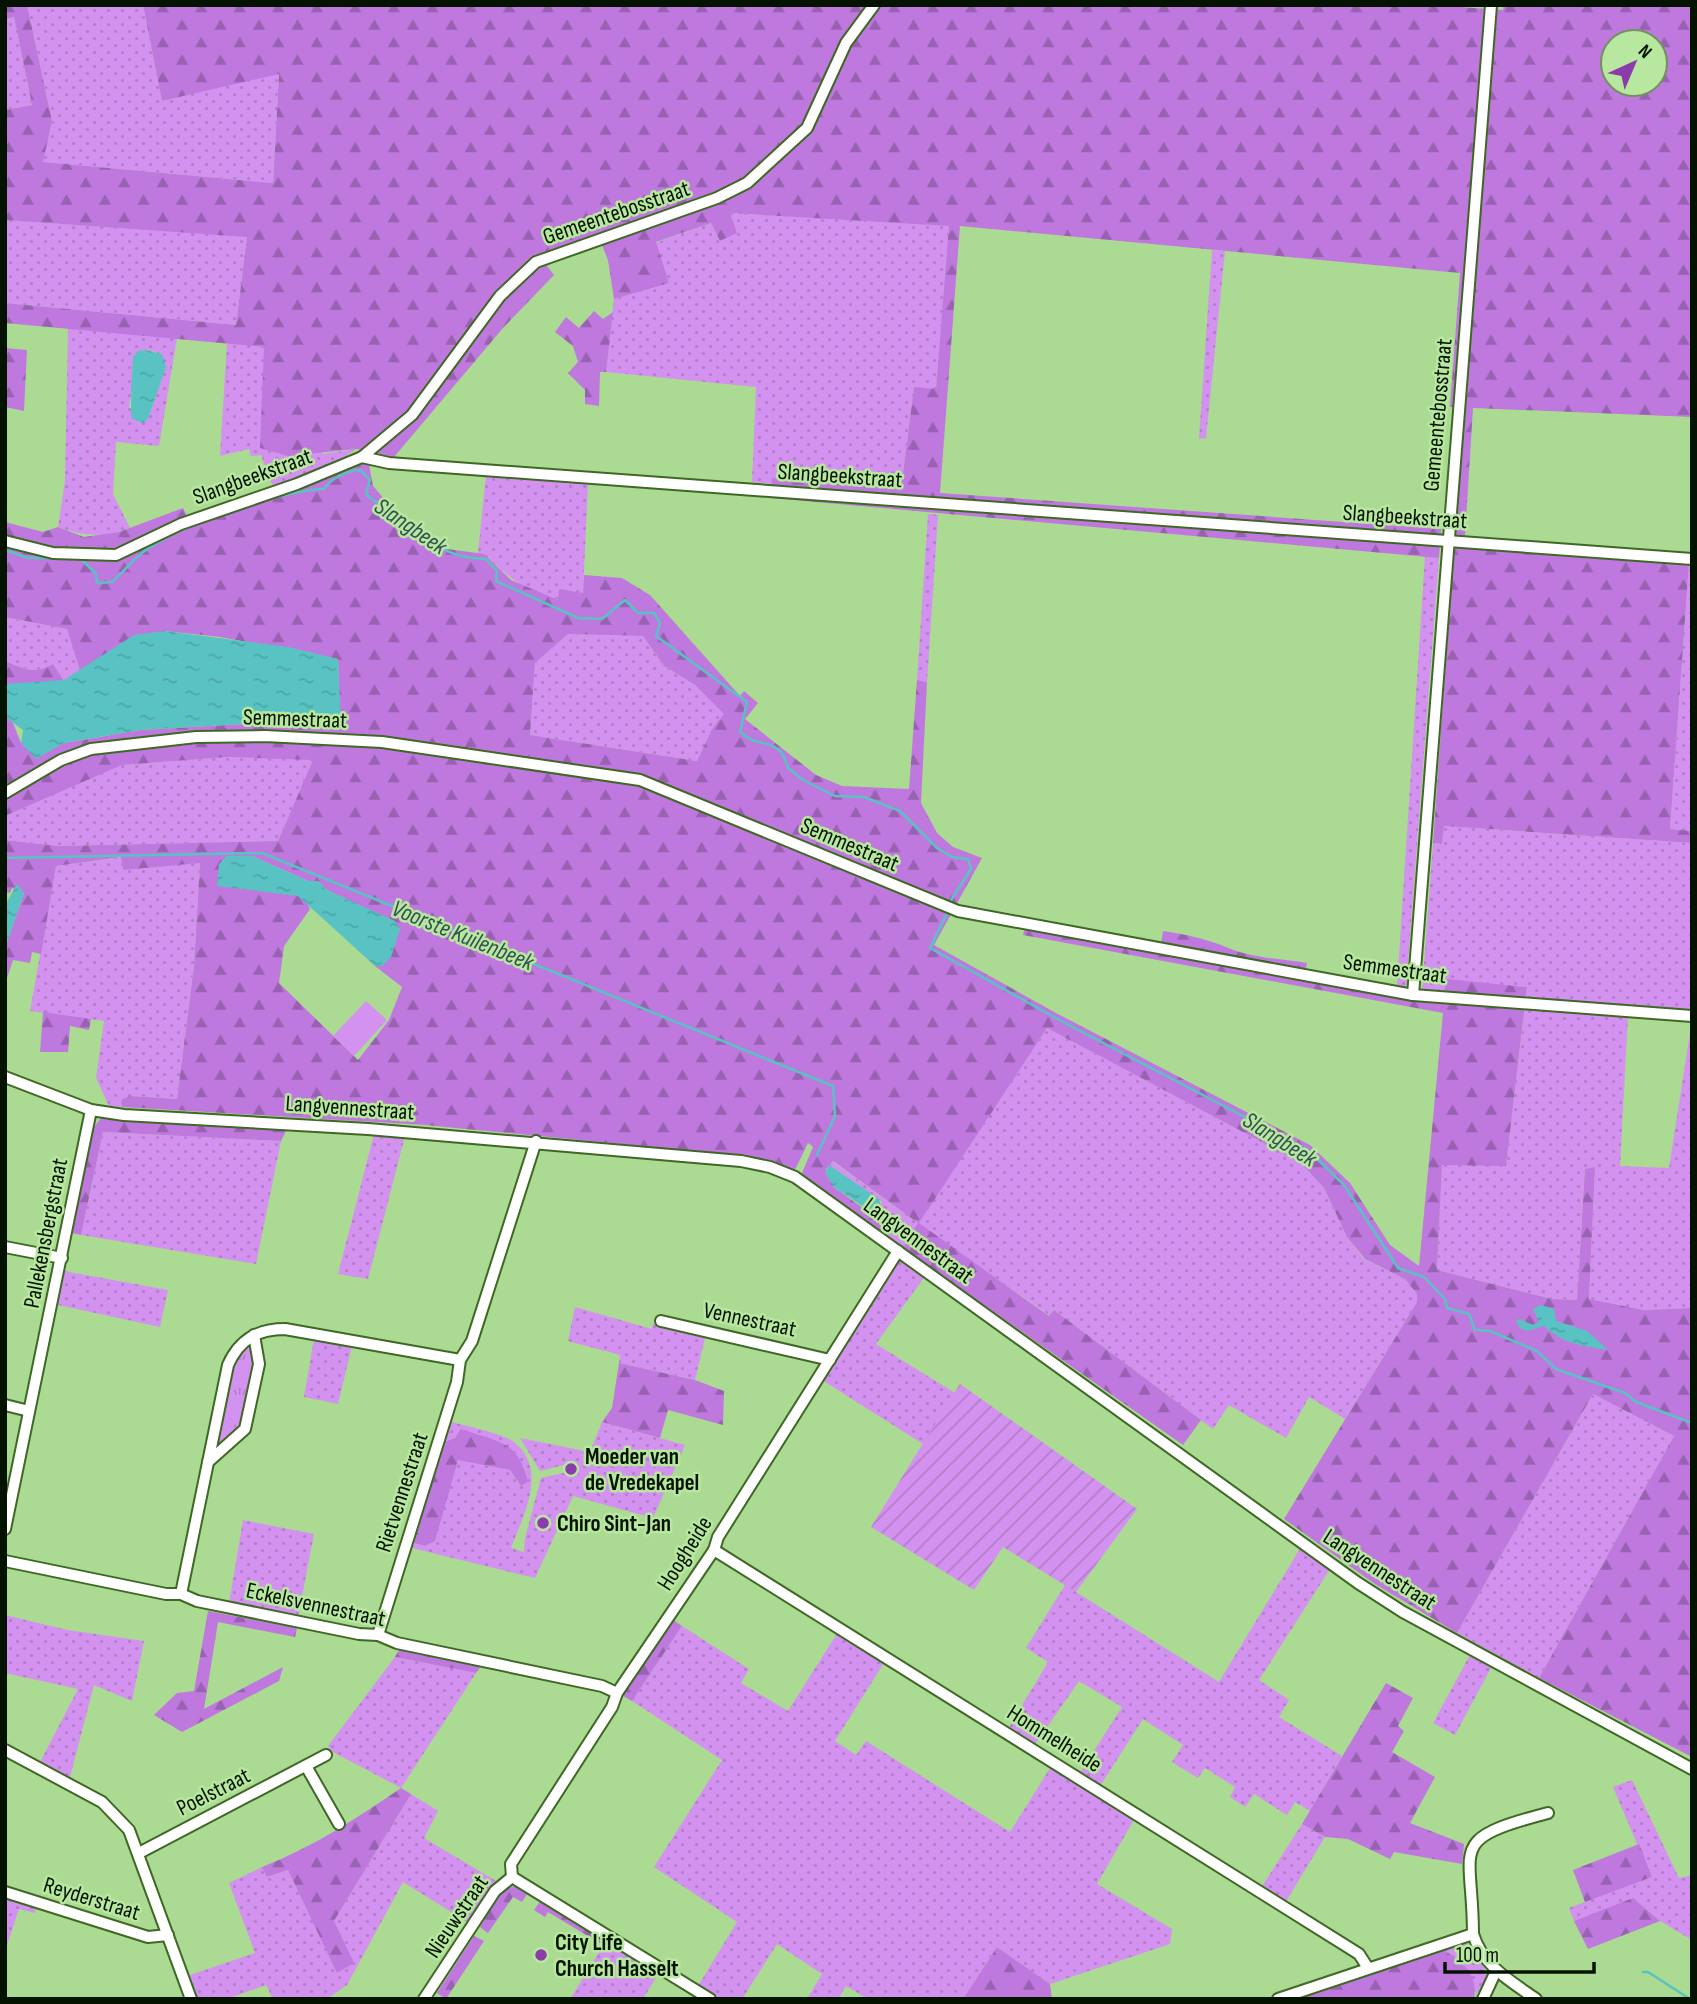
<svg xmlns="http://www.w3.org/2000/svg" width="1697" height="2004" viewBox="0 0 1697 2004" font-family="'Sofia Sans Condensed',sans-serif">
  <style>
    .grass { fill: url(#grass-dots); fill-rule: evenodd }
    .forest { fill: url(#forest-firs); fill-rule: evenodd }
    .park { fill: url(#park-tufts) }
    .garden { fill: url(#garden-furrows) }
    .pitch { fill: #d392ef }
    .water { fill: url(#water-ripples) }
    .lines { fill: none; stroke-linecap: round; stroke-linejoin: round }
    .stream { stroke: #59c3c3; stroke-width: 2.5 }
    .street-casing { stroke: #3f6825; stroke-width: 14 }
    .street { stroke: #fff; stroke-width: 10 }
    .poi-dot { fill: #8b3bab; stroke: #b8e79f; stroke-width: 2.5 }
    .labels { text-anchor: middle; stroke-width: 5; stroke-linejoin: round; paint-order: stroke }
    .street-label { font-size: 23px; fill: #041300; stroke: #b8e79f }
    .poi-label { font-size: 23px; font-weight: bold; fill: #041300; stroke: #b8e79f; text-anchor: start }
    .water-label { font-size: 24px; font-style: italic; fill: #325252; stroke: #b8e79f }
  </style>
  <defs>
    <pattern id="grass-dots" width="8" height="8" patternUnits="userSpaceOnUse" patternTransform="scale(1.75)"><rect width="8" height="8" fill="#d392ef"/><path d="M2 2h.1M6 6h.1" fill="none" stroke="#b47dcb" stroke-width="1.8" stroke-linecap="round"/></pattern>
    <pattern id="forest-firs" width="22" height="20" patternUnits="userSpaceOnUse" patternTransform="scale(1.75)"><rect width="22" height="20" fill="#bf78de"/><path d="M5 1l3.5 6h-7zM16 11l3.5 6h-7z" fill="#9961b2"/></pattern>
    <pattern id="park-tufts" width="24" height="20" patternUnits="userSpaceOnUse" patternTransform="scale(1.75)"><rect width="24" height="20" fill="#d392ef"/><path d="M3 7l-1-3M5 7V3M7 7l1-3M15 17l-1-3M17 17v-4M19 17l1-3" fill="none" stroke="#b47dcb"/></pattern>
    <pattern id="garden-furrows" width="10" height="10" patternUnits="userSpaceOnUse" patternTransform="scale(1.75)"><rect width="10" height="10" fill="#d392ef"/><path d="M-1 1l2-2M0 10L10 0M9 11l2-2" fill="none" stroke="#b47dcb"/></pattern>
    <pattern id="water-ripples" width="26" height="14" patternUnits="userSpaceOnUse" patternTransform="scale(1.75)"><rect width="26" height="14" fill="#59c3c3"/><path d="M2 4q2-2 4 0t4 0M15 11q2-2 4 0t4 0" fill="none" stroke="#4ca7a6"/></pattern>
  </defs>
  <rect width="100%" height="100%" fill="#abda92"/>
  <!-- grass -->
  <g class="grass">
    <path d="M27,5H143L162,101L279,73L273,183L42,162L52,121Z"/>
    <path d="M14,17L32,105L5,110V19Z"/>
    <path d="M729,213L950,225L936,390L914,387L901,489L773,478L772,484L752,482L756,387L606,372L614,299L669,282L655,243L711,223L720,241Z"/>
    <path d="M5,220L247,236L236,325L5,303Z"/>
    <path d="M1212,250L1225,251L1206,438L1199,439Z"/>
    <path d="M68,328L177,338L159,446L116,442L113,494L130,528C104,538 83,536 58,527L65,481ZM145,350L157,352L163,374L151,411L129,408L138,351Z"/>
    <path d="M227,343L265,347L323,454L356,449L334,464L273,487L261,455L251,456L249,449L220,456Z"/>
    <path d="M486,475L588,484L583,593C576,595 568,598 561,599C536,603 501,570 484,554L478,553Z"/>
    <path d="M928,514L938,515L927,682L917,680Z"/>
    <path d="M1425,556L1439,558L1406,988L1397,986Z"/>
    <path d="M1689,563L1692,564V831L1670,829Z"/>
    <path d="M5,617L67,629L80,671L64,681L53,664C35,675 24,669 5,661Z"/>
    <path d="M568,634L643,636L664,666L695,685L725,714L712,729L697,761L530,735L535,663Z"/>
    <path d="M228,757L314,759L278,841L58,846L5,840V816L121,765Z"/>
    <path d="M1444,826L1692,843V1012L1526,999L1527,987L1446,980L1445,993L1422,991L1433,843L1442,844Z"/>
    <path d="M122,857L123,870L200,862L194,966L177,1099L130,1096L122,1099V1107L109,1106L96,1078L104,1021L30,1011L56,866Z"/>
    <path d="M1525,1006L1628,1015L1620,1166L1669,1168L1692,1020V1308L1644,1310L1589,1299L1595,1167L1585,1169L1577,1300L1552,1299L1437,1270L1442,1165H1506Z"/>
    <path d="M1047,1028L1301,1163L1324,1188L1347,1237L1364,1259L1405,1279L1417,1294V1302L1345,1419L1309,1397L1286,1438L1229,1405L1213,1429L1054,1310L1050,1316L919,1224L903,1248L881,1232L886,1225L871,1212L879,1211L882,1202L829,1165L832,1161L918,1223Z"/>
    <path d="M103,1132L281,1141L256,1264L81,1235Z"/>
    <path d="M374,1134L405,1136L368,1279L338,1274Z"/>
    <path d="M904,1261L925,1276L876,1344L955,1393L923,1444L822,1380L897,1262Z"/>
    <path d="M64,1271L168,1290L160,1327L58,1305Z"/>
    <path d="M575,1307L652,1329L653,1324L705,1338L695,1380L619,1363L620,1355L568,1341Z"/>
    <path d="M314,1339L352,1346L338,1404L304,1397Z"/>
    <path d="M1593,1394L1674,1436L1539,1678L1457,1633Z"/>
    <path d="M451,1422C466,1426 502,1433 514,1442C549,1470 523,1516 511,1548L524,1552L525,1538L541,1478L567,1472L564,1465L540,1471L520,1438L590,1452L602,1422L685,1445L653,1518L573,1496L535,1578L412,1548L414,1543L425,1546L435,1541L457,1459L510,1470L521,1486L524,1466L455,1438L444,1442Z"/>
    <path d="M243,1520L314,1534L298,1617L229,1603Z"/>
    <path d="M1301,1547L1330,1569L1259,1680L1289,1700L1279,1717L1342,1756L1310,1811L1295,1802L1287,1815L1254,1794L1245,1807L1230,1797L1235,1787L1205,1768L1198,1778L1172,1762L1183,1745L1143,1719L1100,1786L1080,1773L1122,1707L1079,1681L1034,1746L1008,1729L1048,1662L1026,1648L1065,1585L1219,1682Z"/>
    <path d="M5,1615L68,1630L144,1641L132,1701L94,1685L70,1777L39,1764L78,1689L5,1673Z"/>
    <path d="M682,1626L749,1669L741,1683L788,1711L838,1632L885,1661L835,1741L856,1755L866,1741L1010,1832L1052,1765L1135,1818L1097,1884L1172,1929L1170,1944L1050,1984L997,1947L963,1999H868L846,1986L838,1999H807L822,1974L777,1944L742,1999H719L698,1986L737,1922L654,1867L722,1760L632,1701Z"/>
    <path d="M1470,1655L1492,1666L1455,1735L1433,1723Z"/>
    <path d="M395,1657L476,1673L401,1788L333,1752L328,1746Z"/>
    <path d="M1632,1780L1679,1878L1692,1875V1940L1660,1921L1634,1899L1574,1921L1569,1908L1651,1877L1613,1787Z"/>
    <path d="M411,1794L438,1811L424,1838L496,1881L469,1923L403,1882L347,1985L327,1999H273L266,1985L227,1999H198L190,1975L255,1953L229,1883L262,1867L268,1877L288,1870L337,1972L353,1963L334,1921Z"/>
    <path d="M1302,1824L1325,1837L1285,1903L1261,1888Z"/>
    <path d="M5,1895L36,1904L35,1913L19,1909L5,1951Z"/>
    <path d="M606,1941L658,1974L643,1999H570Z"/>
    <path d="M1460,1941C1475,1946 1485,1964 1487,1980L1476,1994C1471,1970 1461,1960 1440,1948Z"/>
  </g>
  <!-- forest -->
  <g class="forest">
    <path d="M5,5H27L52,121L43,162L273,183L279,74L162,101L143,5H1432L1503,10L1504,5H1692V417L1473,408L1465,536L1453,534L1461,407H1450L1460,273L960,226L940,493L1441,529L1439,558L771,498L772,478L901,489L914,387L936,389L949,226L730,213L737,233L720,241L711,223L656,242L669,283L614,299L608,260L598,235L543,261L554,275L503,328L394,457L356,449L288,456L260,448L264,347L5,323V303L236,325L247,237L5,220V110L32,105L14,17L5,19ZM1613,42H1655V84H1613Z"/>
    <path d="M594,311L603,319L613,312L606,372H600L599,406L585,404V390L568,373L578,362L573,346L555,332L566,317L579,328Z"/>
    <path d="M5,348L27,350L24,411L5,407Z"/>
    <path d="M363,464H369L373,486L392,508L426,536L447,549L484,554L511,580L558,600L559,589L583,593L584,575L622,578L650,595L740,696L744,691L758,703L745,719L816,775L842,786L909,789L917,680L927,682L921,803L937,833L953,847L982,858L934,945L1056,1013L1310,1145L1350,1183L1390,1245L1419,1266L1443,1013L1023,935L1026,922L1161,944L1163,931C1189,935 1207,939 1231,949C1253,958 1283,959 1307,963L1305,972L1444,993L1446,979L1527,987L1506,1166L1442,1165L1437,1270L1552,1299L1577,1300L1585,1169L1595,1167L1589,1299L1644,1310L1692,1308V1757L1539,1678L1674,1436L1593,1394L1457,1633L1375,1584L1284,1519L1417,1302V1294L1405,1279L1365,1259L1347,1237L1324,1188L1301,1163L1047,1028L919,1223L1049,1316L1054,1310L1201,1420L1183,1445L903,1248L918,1223L833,1161L826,1169L834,1187L886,1225L881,1232L805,1177L802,1173L813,1147L808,1143L794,1172L752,1157L425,1125L122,1107V1099L130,1096L177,1099L194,966L200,863L123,870L121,857L56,866L41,954L32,952L30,963L13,960L5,984V948L24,893L12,888L10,893L5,892V840L58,846L278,841L313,760L228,757L122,765L5,816V717L11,718L21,743H64L140,730L243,724H340L338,659L220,637L165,631L108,655L80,671L67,629L5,617V522L43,532L58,527L84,537L119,532L183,508L191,524L291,492ZM568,634L643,636L664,666L695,685L724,714L712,729L697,761L530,735L535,663ZM252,856L308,881H318L327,890L395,922L400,929L382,966H375L402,987L389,1020L358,1060L279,983L284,946L310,909L305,899Z"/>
    <path d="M1454,545L1689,563L1670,829L1692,831V843L1444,826L1442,844L1433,843Z"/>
    <path d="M5,661C24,669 35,675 53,664L64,681L5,689Z"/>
    <path d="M43,1012L91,1019L89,1030L70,1026L68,1052H40Z"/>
    <path d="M101,1118L282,1130L287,1129L281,1141L103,1132L81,1235L72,1233L94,1127Z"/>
    <path d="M619,1363L695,1380L724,1391L723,1425L668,1410L660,1438L602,1422L612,1408Z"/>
    <path d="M461,1429C498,1442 518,1440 528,1482L521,1486L510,1470L458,1460L435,1541L425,1546L414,1543L444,1442L455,1438Z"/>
    <path d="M208,1611L297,1628L295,1637L218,1622L204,1709L283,1667L279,1681L182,1732L154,1715L177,1693L194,1691Z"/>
    <path d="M672,1619L682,1626L632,1701L623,1696Z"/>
    <path d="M399,1650L481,1666L476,1673L395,1657Z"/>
    <path d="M1386,1683L1413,1698L1398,1726L1404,1731L1392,1752L1435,1777L1410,1823L1464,1844L1462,1864L1394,1852L1390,1859L1348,1839L1325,1837L1302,1824Z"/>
    <path d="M401,1788L411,1794L334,1921L354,1963L337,1973L288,1870L267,1877L262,1867C313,1847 356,1819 401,1788Z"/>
    <path d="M1639,1844L1652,1877L1585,1902L1573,1870Z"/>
    <path d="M519,1886L529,1891L522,1902L513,1897L488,1933L480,1927L503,1888Z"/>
    <path d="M1633,1898L1660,1921L1588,1949L1574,1921Z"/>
    <path d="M541,1900L606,1941L603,1945L548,1912L545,1917L534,1910Z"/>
    <path d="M474,1936L484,1941L446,1999L437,1993Z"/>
    <path d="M997,1947L1050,1984L1052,1999H963Z"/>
    <path d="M1440,1948C1459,1959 1479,1973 1474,1999H1287Z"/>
  </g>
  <!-- park -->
  <path class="park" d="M246,1345L252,1347L255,1361L240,1430L220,1447L217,1445L232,1365Z"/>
  <!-- garden -->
  <path class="garden" d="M960,1384L1137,1509L1076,1592L1003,1547L974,1590L871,1527Z"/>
  <!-- pitch -->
  <path class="pitch" d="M366,1001L387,1020L354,1056L333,1036Z"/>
  <!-- water -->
  <g class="water">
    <path d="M145,350L162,354L166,367L148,419L143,423L132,419C130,413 132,366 133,357L138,351Z"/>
    <path d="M165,631L288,647L338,659L341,724H243L140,730L64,743L36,759L21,743L23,730L5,717V684L64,680L134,635Z"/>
    <path d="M227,856H252L308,881H318L327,890L395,921L400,929L391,957L382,966H375L298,896L217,886L219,864Z"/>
    <path d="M17,884L24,893L5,948V905Z"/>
    <path d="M829,1165L879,1199L882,1208L871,1212L834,1187L825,1173Z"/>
    <path d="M1541,1305L1554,1309L1556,1321L1587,1331L1608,1350C1583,1346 1563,1344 1544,1326L1527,1331L1520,1328L1516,1321L1519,1319L1533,1325L1539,1322L1533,1309Z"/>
  </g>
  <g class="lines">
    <!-- stream -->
    <g class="stream">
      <path d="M5,550L28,558H53"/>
      <path d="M70,559H81L96,574L97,583L112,582C122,573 132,561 143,552C181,524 280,491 324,489C330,479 348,470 360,470L370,480L366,494C374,503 384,505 394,512C428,537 439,558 486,559L497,571L496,581L578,618L602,619L625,600L638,613H654L660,623L656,636L747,702L740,732C760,751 779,734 788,768L803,780L835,796L864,797L900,811L937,848L952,857L968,859L971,869L951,900"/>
      <path d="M5,858L262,853L833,1086L835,1116L817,1155"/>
      <path d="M947,913L930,948L1061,1021L1308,1150L1344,1185L1398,1268L1424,1277L1445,1299L1447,1308L1469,1314L1475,1330L1490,1331L1537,1351L1556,1369L1625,1393L1636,1402L1692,1423"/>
      <path d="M1643,1972H1648L1690,1999"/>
    </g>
    <defs>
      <g id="street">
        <path d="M362,457L412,415L500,296L536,262L717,198L747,183L807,128L846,43L874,5"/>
        <path d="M5,541L53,553L116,555L181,524L297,484L362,457L389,463L1692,559"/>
        <path d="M5,793L61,760L91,749L196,737L265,736L382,742L640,780L958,911L1413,995L1692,1016"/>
        <path d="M1413,995L1491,5"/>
        <path d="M5,1077L91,1110L124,1115L368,1129L741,1161L770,1167L795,1177L1358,1583L1403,1612L1692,1769"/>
        <path d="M5,1247L62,1258"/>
        <path d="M661,1321L830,1360"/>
        <path d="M5,1405L29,1411"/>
        <path d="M208,1462L245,1429L259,1364L254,1335"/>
        <path d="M5,1529L91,1110"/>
        <path d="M714,1550L1359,1954L1368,1968"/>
        <path d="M5,1561L166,1594H181L197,1601L359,1634L378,1635L397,1643L602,1686L617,1693"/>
        <path d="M181,1594L228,1365C239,1340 257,1329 285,1329L460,1360"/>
        <path d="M378,1635L457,1382L460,1360L472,1341L536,1141"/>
        <path d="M5,1750L102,1802L129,1830L191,1999"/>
        <path d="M306,1766L339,1824"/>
        <path d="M139,1853L326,1755"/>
        <path d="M512,1877L511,1864L612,1707L617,1693L714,1550L718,1537L898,1251"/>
        <path d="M512,1877L710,1999"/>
        <path d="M5,1892L148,1937L168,1935"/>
        <path d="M424,1999L495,1891L512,1877"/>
        <path d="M1278,1999L1473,1934"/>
        <path d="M1483,1999L1496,1971"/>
        <path d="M1536,1999C1509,1980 1483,1966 1473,1934C1473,1845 1445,1840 1548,1813"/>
      </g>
    </defs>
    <!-- street casing -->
    <use href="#street" class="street-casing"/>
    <!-- street -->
    <use href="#street" class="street"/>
  </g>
  <!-- markers -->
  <g class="poi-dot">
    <circle cx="571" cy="1469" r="7"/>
    <circle cx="543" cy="1523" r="7"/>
    <circle cx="541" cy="1955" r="7"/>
  </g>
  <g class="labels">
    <!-- street labels -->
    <g class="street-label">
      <text transform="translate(616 212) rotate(-19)" y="8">Gemeentebosstraat</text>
      <text transform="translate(1437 415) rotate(-85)" y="8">Gemeentebosstraat</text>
      <text transform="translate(840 475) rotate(4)" y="8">Slangbeekstraat</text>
      <text transform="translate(252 476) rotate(-20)" y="8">Slangbeekstraat</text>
      <text transform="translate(1405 516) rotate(4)" y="8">Slangbeekstraat</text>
      <text transform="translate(295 718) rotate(2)" y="8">Semmestraat</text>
      <text transform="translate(850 844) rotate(23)" y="8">Semmestraat</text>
      <text transform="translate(1395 968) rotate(8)" y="8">Semmestraat</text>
      <text transform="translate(350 1107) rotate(4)" y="8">Langvennestraat</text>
      <text transform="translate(45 1233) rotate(-79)" y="8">Pallekensbergstraat</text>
      <text transform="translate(919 1240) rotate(36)" y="8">Langvennestraat</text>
      <text transform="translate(750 1319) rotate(12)" y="8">Vennestraat</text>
      <text transform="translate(401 1492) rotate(-72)" y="8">Rietvennestraat</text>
      <text transform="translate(684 1553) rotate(-58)" y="8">Hoogheide</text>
      <text transform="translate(1380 1569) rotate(33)" y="8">Langvennestraat</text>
      <text transform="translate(316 1604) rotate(12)" y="8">Eckelsvennestraat</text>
      <text transform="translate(1055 1738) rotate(32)" y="8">Hommelheide</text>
      <text transform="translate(213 1791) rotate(-27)" y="8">Poelstraat</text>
      <text transform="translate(92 1898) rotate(17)" y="8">Reyderstraat</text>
      <text transform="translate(456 1916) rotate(-56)" y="8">Nieuwstraat</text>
    </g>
    <!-- poi labels -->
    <g class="poi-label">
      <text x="585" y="1464">Moeder van<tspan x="585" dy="26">de Vredekapel</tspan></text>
      <text x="557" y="1531">Chiro Sint-Jan</text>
      <text x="555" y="1950">City Life<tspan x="555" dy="26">Church Hasselt</tspan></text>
    </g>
    <!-- water labels -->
    <g class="water-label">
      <text transform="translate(411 526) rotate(34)" y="8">Slangbeek</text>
      <text transform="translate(463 935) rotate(22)" y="8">Voorste Kuilenbeek</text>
      <text transform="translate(1280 1139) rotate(32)" y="8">Slangbeek</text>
    </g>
  </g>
  <!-- border -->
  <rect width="1697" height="2004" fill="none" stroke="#041300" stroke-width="14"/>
  <!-- north arrow -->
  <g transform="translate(1634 63) rotate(44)"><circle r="33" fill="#b8e79f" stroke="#70925f" stroke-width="2"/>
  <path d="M0-5L12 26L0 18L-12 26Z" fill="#8b3bab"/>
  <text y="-10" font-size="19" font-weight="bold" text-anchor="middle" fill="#041300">N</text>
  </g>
  <!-- scale -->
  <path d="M1445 1962v10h149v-10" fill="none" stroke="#041300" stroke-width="3.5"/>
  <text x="1456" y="1962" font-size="21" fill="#041300" stroke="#b8e79f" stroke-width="5" paint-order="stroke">100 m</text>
</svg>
